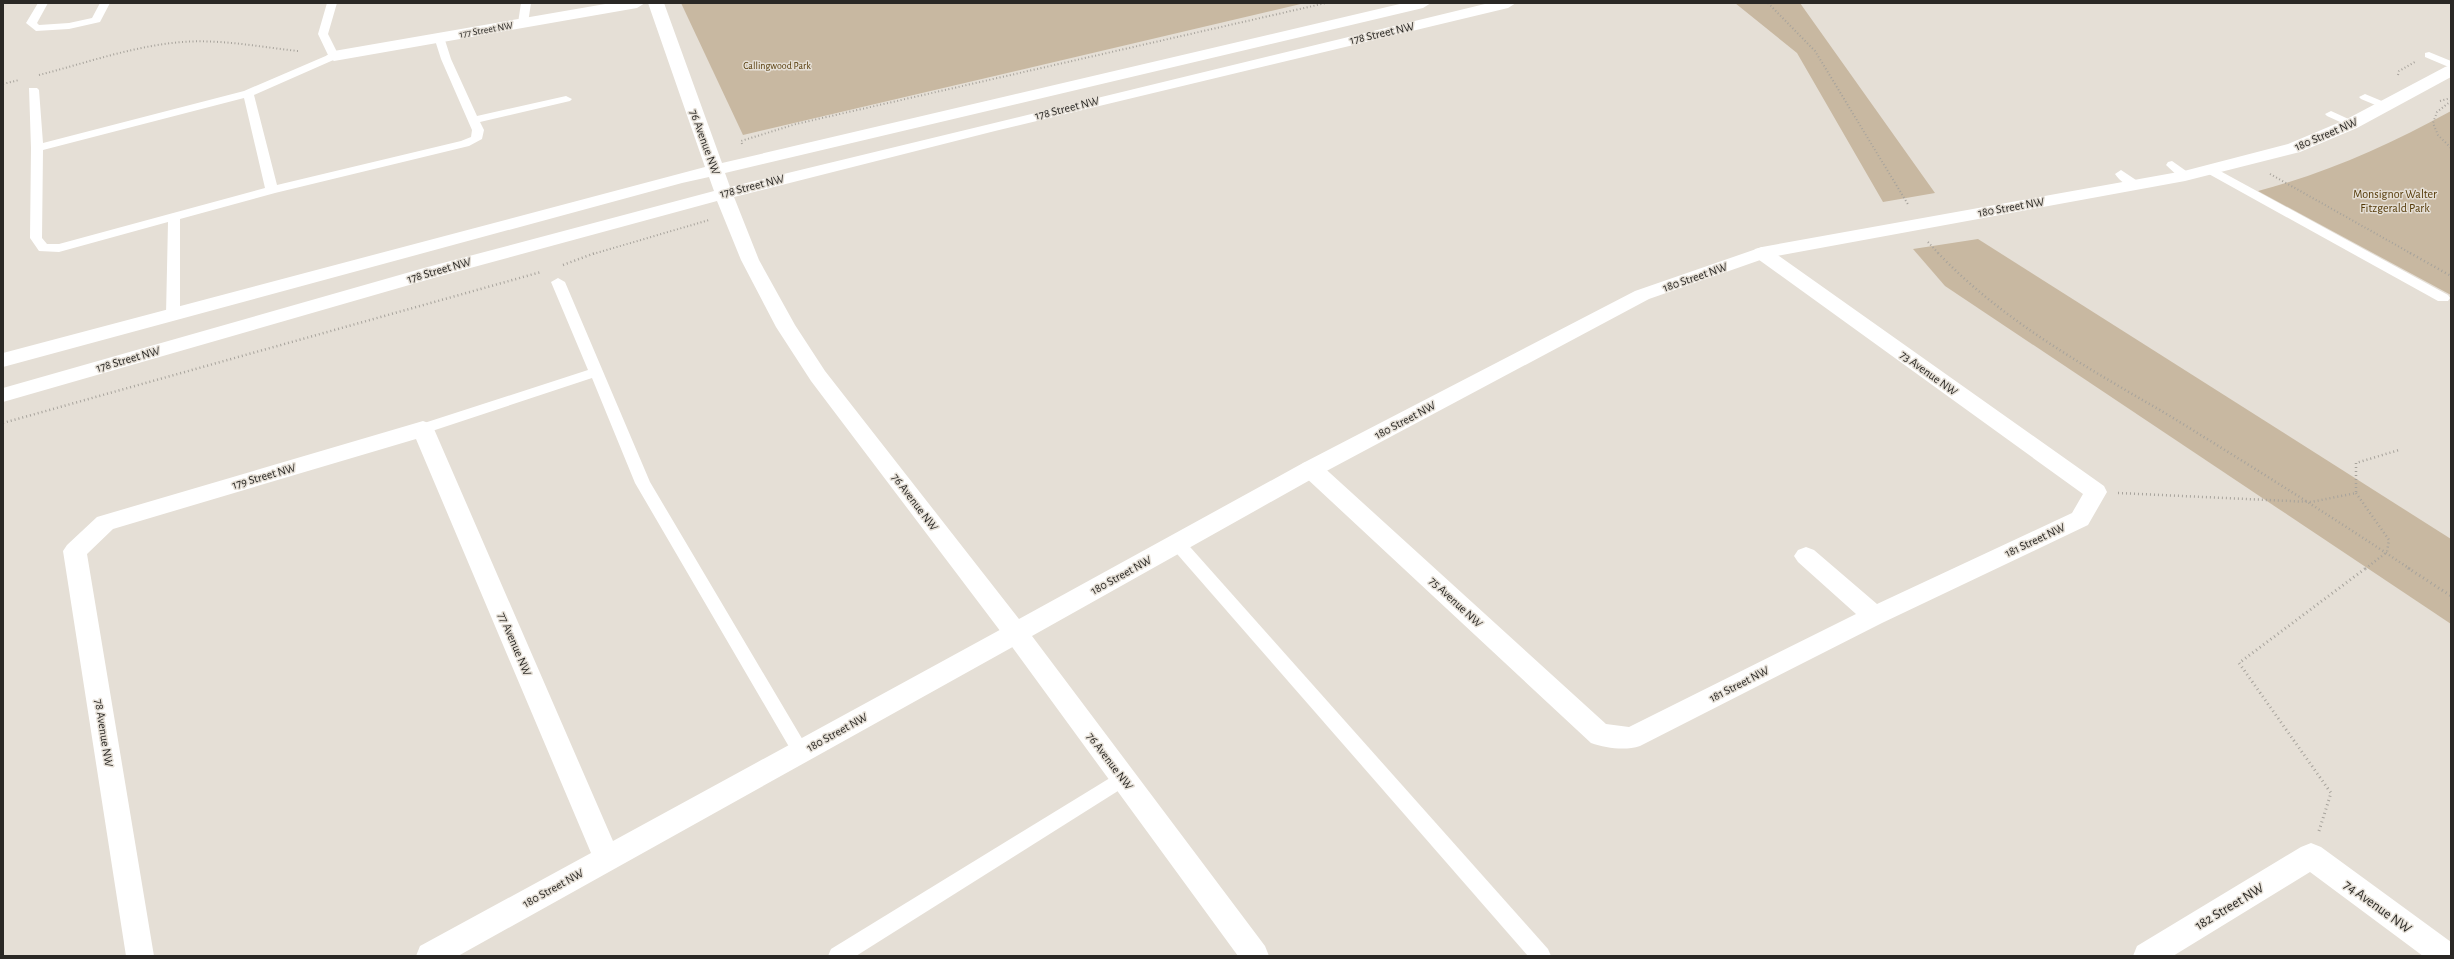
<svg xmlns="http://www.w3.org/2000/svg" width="2454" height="959" viewBox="0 0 2454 959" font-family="'Alegreya Sans',sans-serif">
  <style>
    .green { fill: #c8b8a1 }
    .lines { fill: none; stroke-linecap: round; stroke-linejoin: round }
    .path-far2 { stroke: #a7a39c; stroke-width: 2; stroke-dasharray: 1 2.5; stroke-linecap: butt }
    .path-far1 { stroke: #a7a39c; stroke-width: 2.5; stroke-dasharray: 1 3; stroke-linecap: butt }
    .path { stroke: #a7a39c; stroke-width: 3; stroke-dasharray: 1 3.5; stroke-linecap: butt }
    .lane { fill: #fff; fill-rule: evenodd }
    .street { fill: #fff; fill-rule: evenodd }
    .secondary { fill: #fff; fill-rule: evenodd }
    .labels { text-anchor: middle; stroke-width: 3; stroke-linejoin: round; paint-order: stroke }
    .far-street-label { font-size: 10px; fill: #2a2825; stroke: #e5dfd6 }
    .far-park-label { font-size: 10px; fill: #543907; stroke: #e5dfd6 }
    .street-label { font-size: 12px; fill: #2a2825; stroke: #e5dfd6 }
    .park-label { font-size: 12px; fill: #543907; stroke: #e5dfd6 }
    .near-street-label { font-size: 14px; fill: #2a2825; stroke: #e5dfd6 }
  </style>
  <rect width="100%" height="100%" fill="#e5dfd6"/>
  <!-- green -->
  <g class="green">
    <path d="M681,3H1305L743,135Z"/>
    <path d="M1735,3H1800L1935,193L1883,202L1797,53Z"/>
    <path d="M2451,111V295L2258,191C2329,172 2387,146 2451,111Z"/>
    <path d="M1978,239L2451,539V624L1945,286L1913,249Z"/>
  </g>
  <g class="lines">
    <!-- path-far2 -->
    <g class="path-far2">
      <path d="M1768,3L1815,51L1909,206"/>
      <path d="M39,75C86,63 133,46 182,42C221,39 260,47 298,51"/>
      <path d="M2398,75L2399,71L2415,62"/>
      <path d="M3,84L19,80"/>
      <path d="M2440,101L2451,98"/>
      <path d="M2451,101L2437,112L2433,123L2438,135L2451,148"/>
      <path d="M742,144L741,141L796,124L1326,3"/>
      <path d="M2270,174L2412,254"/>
      <path d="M1928,242L1939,254"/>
      <path d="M593,254L709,220"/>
    </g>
    <!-- path-far1 -->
    <g class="path-far1">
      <path d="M1938,253C2004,322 2088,368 2170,416C2251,466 2331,516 2410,569"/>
      <path d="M2410,253L2451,276"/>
      <path d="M563,265L595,253"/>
      <path d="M3,423L541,272"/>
      <path d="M2118,493L2311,502L2356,493V463L2399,450"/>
      <path d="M2356,493L2389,540L2387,552L2365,569"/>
    </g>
    <!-- path -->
    <g class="path">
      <path d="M2408,568L2451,596"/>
      <path d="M2319,831L2331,793L2239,663L2366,568"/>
    </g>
    <!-- lane -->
    <g class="lane">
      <path d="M38,3H48L37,23L39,25L69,23L92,18L100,3H110L100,22L69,29L36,31L26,23Z"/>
      <path d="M327,3H337L328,34L339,56L338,58L254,95L277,185L461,141L471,137L472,130L441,59L434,37L435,35H443L444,37L451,59L477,116L566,96L572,99L570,101L480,122L484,130L482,139L469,146L275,193L180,219V315L178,318L173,319L166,315L168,222L59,252L39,251L30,238L31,148L29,88H37L39,90L43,143L244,91L328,55L318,34ZM244,98L265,188L59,244H47L42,238L43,150Z"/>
      <path d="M521,3H531L528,23L523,26L518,23Z"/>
      <path d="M2429,52L2451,61V68L2425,57V53Z"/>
      <path d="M2365,94L2389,104L2391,106L2385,109L2361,99L2359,97Z"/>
      <path d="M2331,111L2355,122L2357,124L2351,127L2327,116L2325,114Z"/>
      <path d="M2172,161L2189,173L2191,176L2189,179H2181L2166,165L2168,162Z"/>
      <path d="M2211,166L2448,295L2450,298L2448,301H2438L2207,173L2205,170Z"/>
      <path d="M2121,170L2139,182L2141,185L2139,188C2130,190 2120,181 2115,174Z"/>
      <path d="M558,278L565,282L650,482L807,747L810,752L807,757L801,760L795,757L635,483L592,378L423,434L418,433L416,429L418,425L588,370L551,282Z"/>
      <path d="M1177,537L1183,539L1548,949L1551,956H1528L1171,547L1169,543L1171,539Z"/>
      <path d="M1123,770L1129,772L1132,778L1129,784L856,956H828L831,949Z"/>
    </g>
    <!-- street -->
    <g class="street">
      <path d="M611,3H645L637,8L334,61L326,56L334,51Z"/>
      <path d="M1762,247L1769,249L2104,486L2107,492L2088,525L1882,623L1640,746C1625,751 1606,748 1591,743L1303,475L1300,469L1303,463L1311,461L1319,463L1606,724L1629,727L1856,614L1798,562L1794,556L1798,550L1806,547L1814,550L1877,604L2072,513L2083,494L1755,257L1753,253L1755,249Z"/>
      <path d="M423,421L431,424L434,429L613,841L1007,626L1016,623L1025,626L1028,633L1025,640L458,956H416L420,946L591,853L416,439L113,529L87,554L154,956H126L63,551L67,545L97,517Z"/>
      <path d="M2311,843L2321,847L2451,942V956H2423L2310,872L2173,956H2133L2137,946L2301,847Z"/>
    </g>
    <!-- secondary -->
    <path class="secondary" d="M648,3H664L722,163L1404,3H1431L1423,8L725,173L730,187L1489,3H1516L1508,8L995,131L734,197L759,260L795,325L825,371L1019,619L1303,463L1635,291L1762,247L2184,171L2288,144L2345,120L2445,67L2451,65V77L2357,128L2300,152L2185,181L1766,258L1649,299L1319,475L1032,636L1265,946L1269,956H1238L1007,640L811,381L776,327L741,260L717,201L437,277L3,402V388L424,268L714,191L709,177L682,183L3,367V353L705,167Z"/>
  </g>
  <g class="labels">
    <!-- far-street labels -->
    <g class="far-street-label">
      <text transform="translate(486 29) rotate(-10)" y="4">177 Street NW</text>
    </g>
    <!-- far-park labels -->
    <g class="far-park-label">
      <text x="777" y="69">Callingwood Park</text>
    </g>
    <!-- street labels -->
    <g class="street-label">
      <text transform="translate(1382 33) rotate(-13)" y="4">178 Street NW</text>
      <text transform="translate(1067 108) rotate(-14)" y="4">178 Street NW</text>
      <text transform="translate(2326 134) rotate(-23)" y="4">180 Street NW</text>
      <text transform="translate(705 142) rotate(70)" y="4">76 Avenue NW</text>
      <text transform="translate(752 186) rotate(-14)" y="4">178 Street NW</text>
      <text transform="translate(2011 207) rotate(-10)" y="4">180 Street NW</text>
      <text transform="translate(439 270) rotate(-16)" y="4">178 Street NW</text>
      <text transform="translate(1695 277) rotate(-19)" y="4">180 Street NW</text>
      <text transform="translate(128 359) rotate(-16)" y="4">178 Street NW</text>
      <text transform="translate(1929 373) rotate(36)" y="4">73 Avenue NW</text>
      <text transform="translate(1405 420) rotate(-28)" y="4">180 Street NW</text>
      <text transform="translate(264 476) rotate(-16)" y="4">179 Street NW</text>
      <text transform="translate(915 502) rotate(53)" y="4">76 Avenue NW</text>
      <text transform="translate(2035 540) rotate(-25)" y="4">181 Street NW</text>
      <text transform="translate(1121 575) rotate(-29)" y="4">180 Street NW</text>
      <text transform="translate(1456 602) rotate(43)" y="4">75 Avenue NW</text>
      <text transform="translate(515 644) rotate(67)" y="4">77 Avenue NW</text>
      <text transform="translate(1739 684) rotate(-27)" y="4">181 Street NW</text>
      <text transform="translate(837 732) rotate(-29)" y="4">180 Street NW</text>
      <text transform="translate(104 733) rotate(81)" y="4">78 Avenue NW</text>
      <text transform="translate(1110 761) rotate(53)" y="4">76 Avenue NW</text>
      <text transform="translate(553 888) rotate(-29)" y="4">180 Street NW</text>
    </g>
    <!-- park labels -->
    <g class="park-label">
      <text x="2395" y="198">Monsignor Walter<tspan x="2395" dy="14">Fitzgerald Park</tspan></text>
    </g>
    <!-- near-street labels -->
    <g class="near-street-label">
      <text transform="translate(2229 906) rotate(-31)" y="5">182 Street NW</text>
      <text transform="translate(2378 906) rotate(36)" y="5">74 Avenue NW</text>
    </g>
  </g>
  <!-- border -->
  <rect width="2454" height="959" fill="none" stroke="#2a2825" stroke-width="8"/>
</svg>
